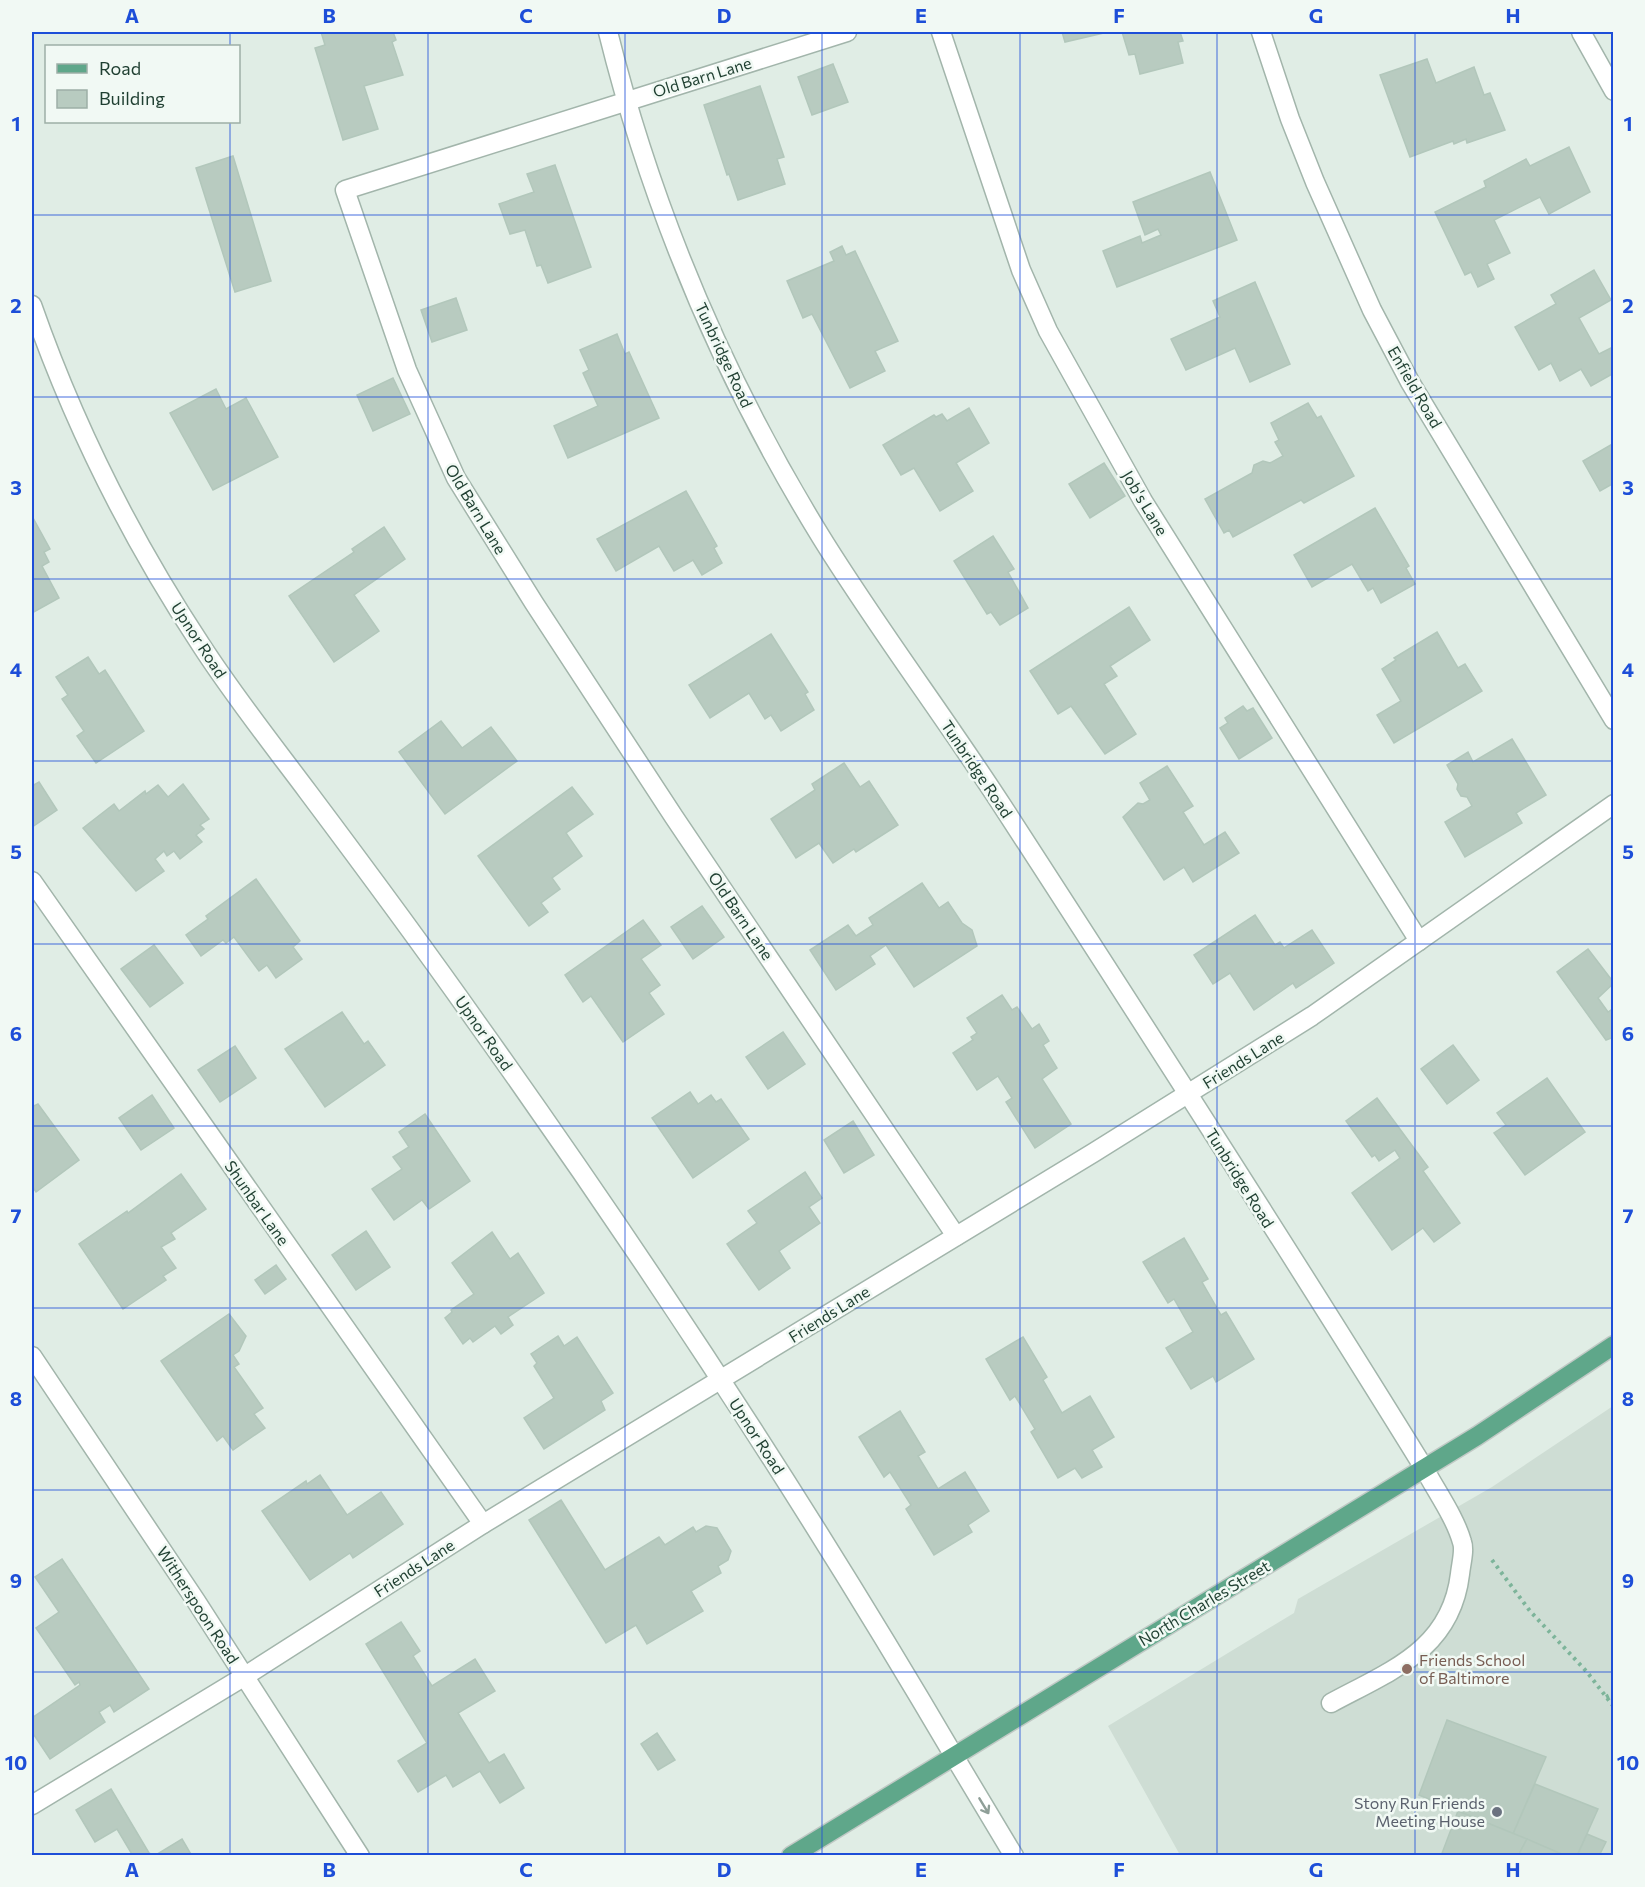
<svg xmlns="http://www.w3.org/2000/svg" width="1645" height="1887" viewBox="0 0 1645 1887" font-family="Commissioner,sans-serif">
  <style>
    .built { fill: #ceddd4 }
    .building { fill: #b8cbc0; stroke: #b2c7bb; stroke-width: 1.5 }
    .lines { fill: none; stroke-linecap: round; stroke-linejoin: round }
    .service-casing { stroke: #a2b5ab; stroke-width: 21 }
    .minor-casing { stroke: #a2b5ab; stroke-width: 21 }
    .primary-casing { stroke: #c0c9c5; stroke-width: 21 }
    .path { stroke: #7db49a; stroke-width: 4; stroke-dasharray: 3 4.5; stroke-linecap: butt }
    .service { stroke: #fff; stroke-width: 18 }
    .minor { stroke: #fff; stroke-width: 18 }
    .primary { stroke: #5fa78a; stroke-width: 18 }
    .oneway { stroke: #8f9f98 }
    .grid { fill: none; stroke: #1d4ed8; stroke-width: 1.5; stroke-opacity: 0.55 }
    .education-dot { fill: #8d6e63; stroke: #f1f9f4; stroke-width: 2 }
    .worship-dot { fill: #6b7280; stroke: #f1f9f4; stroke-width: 2 }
    .labels { text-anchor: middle; stroke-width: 5; stroke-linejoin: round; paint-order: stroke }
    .street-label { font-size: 16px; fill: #1f3f31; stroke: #f1f9f4 }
    .education-label { font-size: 16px; fill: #785e54; stroke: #f1f9f4; text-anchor: start }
    .worship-label { font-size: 16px; fill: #5b616d; stroke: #f1f9f4; text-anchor: end }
    .neatline { fill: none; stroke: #1d4ed8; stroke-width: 2 }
    .grid-label { font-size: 20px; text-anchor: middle; font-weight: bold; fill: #1d4ed8 }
  </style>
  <rect width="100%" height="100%" fill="#e0ede5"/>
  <!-- built -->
  <path class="built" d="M1613,1406V1855H1180L1108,1726L1294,1613L1298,1599L1492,1487Z"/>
  <!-- building -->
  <g class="building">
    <path d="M321,32H393L396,40L392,42L403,75L364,86L378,129L343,140L315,48L325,45Z"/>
    <path d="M1062,32H1108L1065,42Z"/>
    <path d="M1122,32H1180L1183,41L1178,42L1183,63L1140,74L1135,54L1129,55Z"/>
    <path d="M1427,59L1436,83L1474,67L1484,95L1490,93L1505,130L1467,143L1466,139L1454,144L1453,141L1410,157L1380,75Z"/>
    <path d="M833,64L848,102L812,115L798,77Z"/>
    <path d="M760,86L784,157L777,159L785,184L738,200L729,174L727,175L704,105Z"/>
    <path d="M1569,147L1590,192L1549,214L1540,197L1494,220L1510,253L1487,264L1494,279L1478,287L1471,272L1465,275L1435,212L1486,187L1484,181L1526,159L1530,166Z"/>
    <path d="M233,156L271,281L235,292L196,168Z"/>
    <path d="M555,165L591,267L548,283L541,265L537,266L525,230L510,234L499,204L534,192L527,174Z"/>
    <path d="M1210,172L1237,240L1117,287L1103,251L1140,236L1142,243L1161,235L1158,229L1145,235L1133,202Z"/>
    <path d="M842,246L846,255L855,251L898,341L875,351L885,371L850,388L812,314L803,318L787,281L834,261L830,252Z"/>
    <path d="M1594,270L1611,300L1579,318L1599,354L1613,347L1614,373L1591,386L1581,369L1560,381L1551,363L1539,370L1515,327L1556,304L1551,295Z"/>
    <path d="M1255,282L1290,364L1250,382L1235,348L1186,370L1171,339L1220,317L1213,301Z"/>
    <path d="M456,298L467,330L432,342L421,310Z"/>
    <path d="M617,334L625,354L629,352L659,418L568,458L554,426L598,406L583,373L589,370L580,350Z"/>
    <path d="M393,378L410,414L373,431L357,395Z"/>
    <path d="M216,389L226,409L246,398L278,457L213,490L170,413Z"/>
    <path d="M1308,403L1317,418L1321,416L1354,476L1304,503L1301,500L1233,537L1229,530L1224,533L1205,499L1252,473L1254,465L1263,461L1270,463L1283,456L1275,442L1279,440L1271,423Z"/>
    <path d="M969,408L989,443L956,463L973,491L940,511L914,468L901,475L883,445L934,415L936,417L942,414L947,421Z"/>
    <path d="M1614,443V483L1600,491L1583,461Z"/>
    <path d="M1104,463L1125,496L1090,518L1069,484Z"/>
    <path d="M686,491L717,546L714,548L722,563L702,575L693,560L674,571L659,546L616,571L597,539Z"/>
    <path d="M1375,508L1409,566L1406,568L1415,584L1381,603L1373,588L1368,591L1352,564L1312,587L1294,555Z"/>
    <path d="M32,516L50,549L44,552L49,562L42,566L59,598L32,613Z"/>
    <path d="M384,527L405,559L354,595L379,631L334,662L289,596L354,552L352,549Z"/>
    <path d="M993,536L1014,569L1008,572L1028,608L1000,625L991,612L987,614L954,561Z"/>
    <path d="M1129,607L1150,640L1110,666L1117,676L1104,684L1136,734L1105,754L1071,706L1058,714L1030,671Z"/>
    <path d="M1437,632L1458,668L1465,664L1482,691L1394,743L1377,715L1401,701L1382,669L1396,660L1394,658Z"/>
    <path d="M771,634L808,692L805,694L814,710L781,731L771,715L765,719L749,693L710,718L689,685Z"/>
    <path d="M88,657L99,674L105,670L144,731L96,763L77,736L84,731L62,699L68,695L56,677Z"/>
    <path d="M1243,706L1247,711L1253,708L1272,738L1239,759L1220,728L1228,723L1225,718Z"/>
    <path d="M441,721L462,748L491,727L517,761L445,814L399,752Z"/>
    <path d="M1512,739L1546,795L1516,813L1522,823L1465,857L1445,822L1472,806L1467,797L1461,796L1457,789L1458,784L1447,765L1468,752L1473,762Z"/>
    <path d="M844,763L860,787L869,781L898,825L856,852L854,849L833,863L819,843L796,858L771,819L815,790L812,784Z"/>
    <path d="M1167,766L1193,806L1183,812L1204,845L1225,832L1239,853L1193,882L1184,867L1164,880L1123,817L1138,803L1143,804L1150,800L1140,783Z"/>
    <path d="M39,782L57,810L32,827V786Z"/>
    <path d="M183,784L209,819L200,825L204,829L196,835L202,842L180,859L174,851L167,856L164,851L155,859L164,871L136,891L83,828L114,804L119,811L145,791L146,794L158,785L168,797Z"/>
    <path d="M572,787L593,814L566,833L582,856L552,878L560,889L541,903L548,912L529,926L478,856Z"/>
    <path d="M256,879L300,941L293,947L302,959L276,978L267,965L259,971L234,937L226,943L223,940L201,956L186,935L208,919L206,916Z"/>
    <path d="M922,883L939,908L948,902L962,923L972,930L977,946L914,987L886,945L870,956L875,964L836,990L810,950L848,925L856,936L873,925L869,918Z"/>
    <path d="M702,906L724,937L693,959L671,927Z"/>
    <path d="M1255,915L1275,945L1280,942L1284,948L1312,930L1334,963L1296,988L1293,983L1254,1010L1230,973L1213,984L1194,955Z"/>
    <path d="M643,920L661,945L641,959L660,985L649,993L664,1014L623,1042L591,996L583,1002L565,975Z"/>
    <path d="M154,945L183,983L150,1007L121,969Z"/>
    <path d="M1588,949L1614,983L1598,998L1608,1012L1614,1008V1037L1606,1040L1557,972Z"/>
    <path d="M1002,995L1012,1010L1017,1007L1032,1029L1039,1024L1049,1041L1043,1045L1057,1068L1042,1079L1071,1124L1035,1148L1006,1102L1012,1098L998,1076L977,1090L953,1053L973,1040L971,1037L977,1033L967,1018Z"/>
    <path d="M342,1012L364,1044L368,1041L385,1065L325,1107L285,1049Z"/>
    <path d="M783,1032L805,1064L768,1089L746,1057Z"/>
    <path d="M1453,1045L1479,1080L1447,1104L1421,1069Z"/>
    <path d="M235,1046L256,1078L220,1102L198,1070Z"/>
    <path d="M1547,1078L1585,1132L1525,1175L1494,1133L1506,1125L1497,1113Z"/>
    <path d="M690,1092L698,1104L711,1095L716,1102L721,1099L749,1139L693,1178L652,1118Z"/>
    <path d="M152,1095L174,1128L141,1150L119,1118Z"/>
    <path d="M1377,1098L1428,1167L1423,1171L1460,1223L1434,1242L1423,1228L1392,1250L1352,1193L1400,1158L1395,1150L1379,1161L1375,1155L1372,1157L1346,1121Z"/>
    <path d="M32,1102L34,1106L38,1104L79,1160L36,1192L32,1186Z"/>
    <path d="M425,1114L470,1181L429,1209L422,1200L394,1220L372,1189L402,1169L393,1157L409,1147L399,1132Z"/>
    <path d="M853,1121L874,1155L844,1173L824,1140Z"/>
    <path d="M805,1172L822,1198L809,1207L820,1223L779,1251L790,1268L759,1290L727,1244L757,1223L748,1211Z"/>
    <path d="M181,1174L206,1209L171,1233L175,1239L161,1247L176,1268L163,1276L166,1280L123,1309L79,1244L127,1211L128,1213Z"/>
    <path d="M366,1231L390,1267L356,1290L332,1255Z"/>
    <path d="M492,1232L510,1259L518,1253L544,1293L508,1317L513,1325L501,1334L495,1326L473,1342L470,1338L463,1344L445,1318L452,1312L451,1310L474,1294L452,1263Z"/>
    <path d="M1184,1238L1208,1279L1202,1282L1221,1315L1226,1312L1254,1359L1216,1382L1213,1376L1191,1389L1166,1348L1193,1332L1174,1299L1168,1303L1143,1262Z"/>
    <path d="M276,1265L286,1279L265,1294L255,1280Z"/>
    <path d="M229,1314L246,1336L239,1351L233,1355L239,1364L234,1367L263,1408L254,1414L265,1428L233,1450L223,1436L217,1441L161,1361Z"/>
    <path d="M558,1336L564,1346L577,1337L613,1393L601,1401L605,1410L544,1449L524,1418L554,1398L534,1366L537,1363L531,1354Z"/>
    <path d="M1023,1337L1047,1377L1043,1380L1062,1413L1090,1396L1114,1437L1092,1450L1102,1467L1082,1478L1075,1468L1058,1478L1031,1432L1035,1429L1015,1396L1010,1400L986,1359Z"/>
    <path d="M900,1411L925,1452L918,1456L938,1489L965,1472L989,1511L968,1525L972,1532L934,1555L906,1509L911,1505L890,1472L884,1477L859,1437Z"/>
    <path d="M320,1475L347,1515L381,1492L403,1524L353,1558L350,1553L310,1580L262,1511L306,1481L307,1484Z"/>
    <path d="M561,1500L605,1570L659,1537L665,1545L693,1527L696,1532L706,1526L717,1528L731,1551L728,1560L718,1566L721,1573L691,1591L703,1611L647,1644L636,1625L606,1643L529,1520Z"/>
    <path d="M62,1559L149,1689L114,1712L110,1705L99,1712L105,1722L50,1759L32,1732V1718L80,1685L79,1682L75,1685L36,1628L59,1612L35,1577Z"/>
    <path d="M401,1622L420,1651L413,1656L432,1686L475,1659L495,1691L458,1713L489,1763L504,1754L524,1788L500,1803L480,1771L453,1787L446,1775L418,1792L398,1761L427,1743L366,1644Z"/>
    <path d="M1447,1720L1546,1757L1513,1834L1419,1795Z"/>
    <path d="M657,1733L675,1760L658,1770L641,1744Z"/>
    <path d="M1535,1784L1598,1809L1577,1856H1566L1513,1834Z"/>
    <path d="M111,1789L149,1853L154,1856H133L117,1829L95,1842L76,1810Z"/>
    <path d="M1458,1811L1527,1839L1518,1856H1441Z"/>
    <path d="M1587,1834L1606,1842L1599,1856H1577Z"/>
    <path d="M182,1839L192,1856H154Z"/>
    <path d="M1527,1839L1566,1856H1518Z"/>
  </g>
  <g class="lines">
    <defs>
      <g id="service">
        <path d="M847,32L345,190L407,370L456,478L534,603L674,817L956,1236"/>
        <path d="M941,32L1021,270L1048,331L1143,501L1419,941"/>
        <path d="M1581,32L1614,91"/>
        <path d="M32,881L483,1524"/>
        <path d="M1331,1703C1390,1671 1451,1650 1460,1574C1461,1564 1465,1550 1462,1542C1455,1517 1436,1491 1424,1468"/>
        <path d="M954,1756L1014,1856"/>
        <path d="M32,1805L245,1676L483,1524L1093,1153L1312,1016L1614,804"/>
      </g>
      <g id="minor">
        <path d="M608,32C652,209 725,381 821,537C878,629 944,716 1003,807C1145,1026 1287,1246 1424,1468"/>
        <path d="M1261,32L1290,119L1315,182L1372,310L1410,382L1614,720"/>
        <path d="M32,305C74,425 131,539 201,645C234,696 272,744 308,792C365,868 422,945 477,1023C646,1260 806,1504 954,1756"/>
        <path d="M32,1356L196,1601L360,1856"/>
      </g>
      <path id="primary" d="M791,1856L1477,1436L1614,1345"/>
    </defs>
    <!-- service casing -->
    <use href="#service" class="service-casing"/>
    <!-- minor casing -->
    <use href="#minor" class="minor-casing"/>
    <!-- primary casing -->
    <use href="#primary" class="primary-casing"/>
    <!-- path -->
    <g class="path">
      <path d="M1492,1560L1530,1611L1587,1672L1614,1707"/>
      <path d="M1606,1697L1614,1693"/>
    </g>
    <!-- service -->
    <use href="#service" class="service"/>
    <!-- minor -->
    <use href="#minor" class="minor"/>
    <!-- primary -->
    <use href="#primary" class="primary"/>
  </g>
  <!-- one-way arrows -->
  <defs><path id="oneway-shaft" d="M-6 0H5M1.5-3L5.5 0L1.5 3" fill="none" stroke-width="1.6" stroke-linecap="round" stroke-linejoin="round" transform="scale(1.5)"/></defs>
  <use class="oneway" href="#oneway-shaft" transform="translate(984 1806) rotate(59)"/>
  <!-- grid -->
  <path class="grid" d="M230,32V46M428,32V1856M625,32V1856M822,32V1856M1020,32V1856M1217,32V1856M1415,32V1856M230,122V1856M32,215H1614M32,397H1614M32,579H1614M32,761H1614M32,944H1614M32,1126H1614M32,1308H1614M32,1490H1614M32,1672H1614"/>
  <!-- markers -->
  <circle class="education-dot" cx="1407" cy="1669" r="6"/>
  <circle class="worship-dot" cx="1497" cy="1812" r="6"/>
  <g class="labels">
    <!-- street labels -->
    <g class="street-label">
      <text transform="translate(702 77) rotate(-17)" y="6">Old Barn Lane</text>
      <text transform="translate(724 355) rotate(65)" y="6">Tunbridge Road</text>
      <text transform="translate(1415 387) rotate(60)" y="6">Enfield Road</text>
      <text transform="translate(1145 503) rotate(59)" y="6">Job's Lane</text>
      <text transform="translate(476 509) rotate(59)" y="6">Old Barn Lane</text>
      <text transform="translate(199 640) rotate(57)" y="6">Upnor Road</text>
      <text transform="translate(977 769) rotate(56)" y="6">Tunbridge Road</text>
      <text transform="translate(741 916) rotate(56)" y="6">Old Barn Lane</text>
      <text transform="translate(484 1033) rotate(55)" y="6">Upnor Road</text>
      <text transform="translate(1243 1060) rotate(-32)" y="6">Friends Lane</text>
      <text transform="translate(1240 1178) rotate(58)" y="6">Tunbridge Road</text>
      <text transform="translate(257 1203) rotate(55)" y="6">Shunbar Lane</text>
      <text transform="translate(829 1314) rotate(-32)" y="6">Friends Lane</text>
      <text transform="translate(757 1436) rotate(57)" y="6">Upnor Road</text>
      <text transform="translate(414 1568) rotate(-33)" y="6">Friends Lane</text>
      <text transform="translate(1204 1603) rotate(-31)" y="6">North Charles Street</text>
      <text transform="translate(198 1605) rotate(57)" y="6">Witherspoon Road</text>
    </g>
    <!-- education labels -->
    <g class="education-label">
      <text x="1419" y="1666">Friends School<tspan x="1419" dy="18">of Baltimore</tspan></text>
    </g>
    <!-- worship labels -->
    <g class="worship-label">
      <text x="1485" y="1809">Stony Run Friends<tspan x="1485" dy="18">Meeting House</tspan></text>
    </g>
  </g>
  <!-- border -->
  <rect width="1645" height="1887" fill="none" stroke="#f1f9f4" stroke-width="66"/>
  <!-- legend -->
  <rect x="45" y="45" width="195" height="78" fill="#f1f9f4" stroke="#9dafa6" stroke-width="1.5"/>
  <rect x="57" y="64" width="30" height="9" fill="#5fa78a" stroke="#9dafa6" stroke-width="1.5"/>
  <text x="99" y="75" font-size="18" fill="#1f3f31">Road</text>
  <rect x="57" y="90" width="30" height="18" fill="#b8cbc0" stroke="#9dafa6" stroke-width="1.5"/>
  <text x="99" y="105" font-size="18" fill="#1f3f31">Building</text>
  <rect x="33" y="33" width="1579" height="1821" class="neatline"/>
  <g class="grid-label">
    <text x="132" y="23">A</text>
    <text x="329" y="23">B</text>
    <text x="526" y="23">C</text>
    <text x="724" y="23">D</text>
    <text x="921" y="23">E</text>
    <text x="1119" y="23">F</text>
    <text x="1316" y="23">G</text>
    <text x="1513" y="23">H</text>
    <text x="16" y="131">1</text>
    <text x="1628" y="131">1</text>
    <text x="16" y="313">2</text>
    <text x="1628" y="313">2</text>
    <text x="16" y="495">3</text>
    <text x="1628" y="495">3</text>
    <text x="16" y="677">4</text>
    <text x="1628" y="677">4</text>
    <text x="16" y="859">5</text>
    <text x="1628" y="859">5</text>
    <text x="16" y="1041">6</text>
    <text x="1628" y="1041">6</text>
    <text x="16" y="1223">7</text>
    <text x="1628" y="1223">7</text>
    <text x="16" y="1406">8</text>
    <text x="1628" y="1406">8</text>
    <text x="16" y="1588">9</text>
    <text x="1628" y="1588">9</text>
    <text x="16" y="1770">10</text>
    <text x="1628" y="1770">10</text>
    <text x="132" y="1877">A</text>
    <text x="329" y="1877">B</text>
    <text x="526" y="1877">C</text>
    <text x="724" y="1877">D</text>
    <text x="921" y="1877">E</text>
    <text x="1119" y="1877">F</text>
    <text x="1316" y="1877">G</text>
    <text x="1513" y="1877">H</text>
  </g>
</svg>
